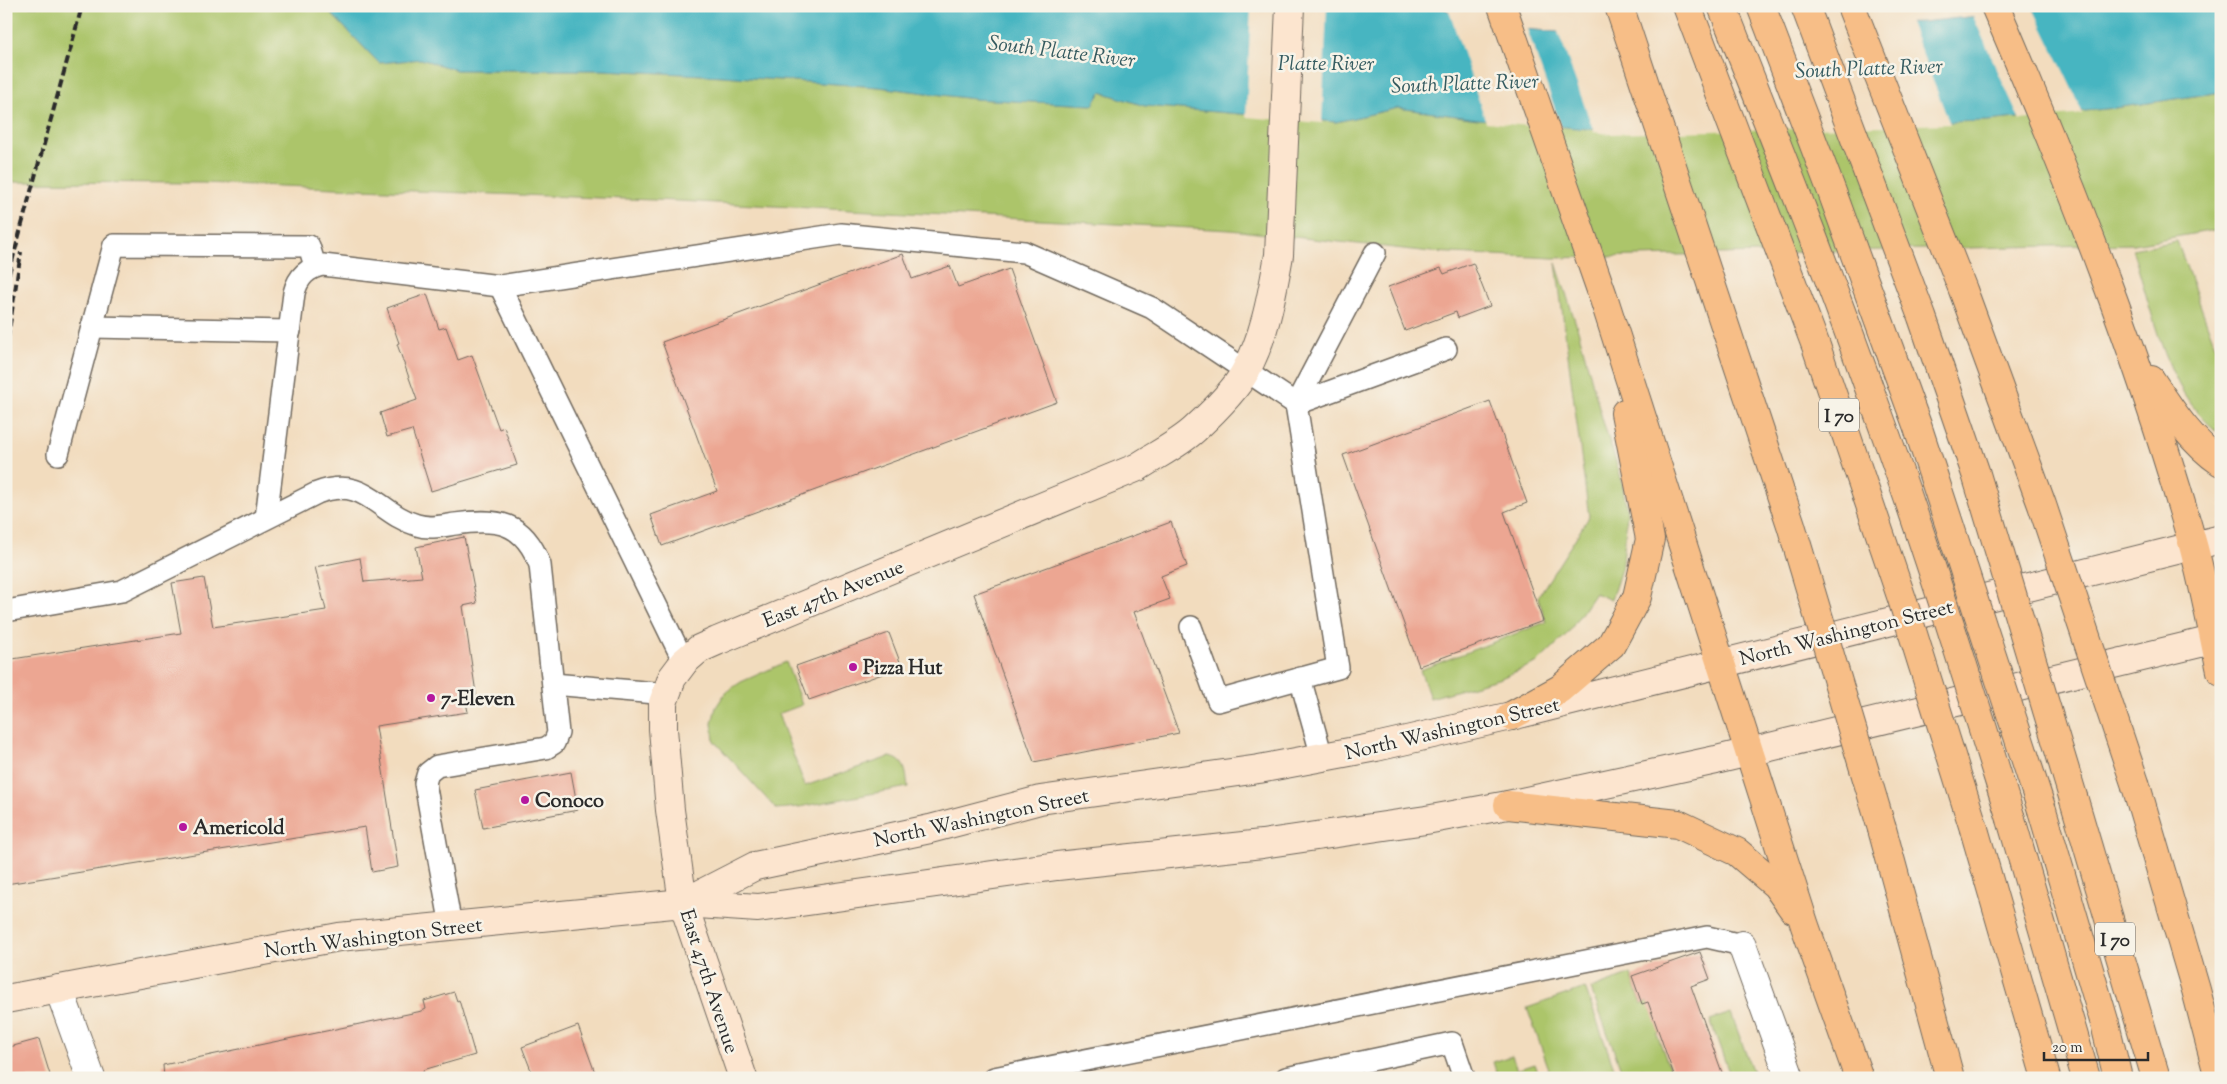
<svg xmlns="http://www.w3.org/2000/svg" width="2227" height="1084" viewBox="0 0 2227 1084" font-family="'Sorts Mill Goudy',serif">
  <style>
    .green { fill: #acc56a; stroke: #6c784a }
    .water { fill: #47b5c1; stroke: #397076 }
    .pier { fill: #f2dcbe }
    .building { fill: #eca692 }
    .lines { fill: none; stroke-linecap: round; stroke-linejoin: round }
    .lane-casing { stroke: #71695e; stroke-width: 24 }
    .street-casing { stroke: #71695e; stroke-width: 30 }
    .secondary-casing { stroke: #71695e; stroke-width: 30 }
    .highway-casing { stroke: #71695e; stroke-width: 30 }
    .lane { stroke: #fff; stroke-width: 21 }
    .street { stroke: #fff; stroke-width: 28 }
    .secondary { stroke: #fce5cf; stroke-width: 28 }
    .highway { stroke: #f7be87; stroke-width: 28 }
    .rail { stroke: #2b2b2b; stroke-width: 4; stroke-dasharray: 8 4; stroke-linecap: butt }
    .highway-bridge-casing { stroke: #71695e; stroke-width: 30; stroke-linecap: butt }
    .highway-bridge { stroke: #f7be87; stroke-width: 28 }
    .poi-dot { fill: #b5179e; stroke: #f7f3e8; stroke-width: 2 }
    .labels { text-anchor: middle; stroke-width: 5; stroke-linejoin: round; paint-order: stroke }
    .shield { fill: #f7f3e8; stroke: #686764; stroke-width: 1 }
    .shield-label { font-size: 19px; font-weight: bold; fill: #2b2b2b }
    .street-label { font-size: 20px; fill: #2b2b2b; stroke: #f7f3e8 }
    .poi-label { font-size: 20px; font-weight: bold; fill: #2b2b2b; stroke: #f7f3e8; text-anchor: start }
    .water-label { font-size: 21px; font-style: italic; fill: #355b60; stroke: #f7f3e8 }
  </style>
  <rect width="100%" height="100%" fill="#f7f3e8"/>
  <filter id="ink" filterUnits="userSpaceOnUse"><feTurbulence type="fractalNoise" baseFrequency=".02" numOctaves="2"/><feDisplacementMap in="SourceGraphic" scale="10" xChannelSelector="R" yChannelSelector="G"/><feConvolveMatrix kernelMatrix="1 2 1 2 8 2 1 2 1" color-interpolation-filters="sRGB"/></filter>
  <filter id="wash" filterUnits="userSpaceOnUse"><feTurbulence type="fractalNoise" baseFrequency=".0096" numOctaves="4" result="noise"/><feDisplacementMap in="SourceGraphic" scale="20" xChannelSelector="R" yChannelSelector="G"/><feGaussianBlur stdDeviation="1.12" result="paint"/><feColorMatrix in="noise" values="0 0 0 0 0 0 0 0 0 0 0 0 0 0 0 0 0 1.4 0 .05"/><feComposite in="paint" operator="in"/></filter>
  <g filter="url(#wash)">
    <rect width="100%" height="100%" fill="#f2dcbe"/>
    <!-- green -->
    <g class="green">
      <path d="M6,6H324L379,63L421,59L456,70H604L723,76L879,87L974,99L1092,105L1101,92L1145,106L1336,122L1398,108L1478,119L1987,121L2115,108L2221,92V229L2134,244L1554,258L1431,252L1230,230L679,201L202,183L6,182V37L8,33Z"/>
      <path d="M2177,241L2221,362V435C2204,421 2189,404 2179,385C2158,346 2146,291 2132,249Z"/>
      <path d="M1556,263L1579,333L1602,418L1622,481L1627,513L1623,563L1611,600L1595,593L1568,633L1538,662L1501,678L1430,698L1420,670L1546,622L1538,597L1589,517Z"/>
      <path d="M786,662L802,705L778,714L805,786L889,757C906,759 906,773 908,787L799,807L776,809L714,741L712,723L716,707L726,692L741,682Z"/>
      <path d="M1631,974L1642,1004L1654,1000L1665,1030L1657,1034L1673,1078H1647L1643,1068L1623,1075L1591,989Z"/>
      <path d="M1585,988L1617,1076L1612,1078H1545L1543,1072L1549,1069L1527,1008Z"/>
      <path d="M1731,1013L1755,1078H1731L1710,1020Z"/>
      <path d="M1512,1056L1517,1070L1535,1064L1540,1078H1498L1493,1062Z"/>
    </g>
    <!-- water -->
    <path class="water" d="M324,6H1440L1471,24L1559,32L1922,22L2070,6H2221V92L2115,108L1987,121L1610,131L1478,119L1398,108L1336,122L1145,106L1101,92L1093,105L974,99L879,87L723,76L604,70H456L421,59L379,63Z"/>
    <!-- pier -->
    <g class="pier">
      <path d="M1251,6H1327L1322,123L1246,117Z"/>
      <path d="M1448,8L1472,21L1526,26L1562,129L1486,122Z"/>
      <path d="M2033,8L2071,87L2083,114L2020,120L1972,14Z"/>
      <path d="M1909,20L1950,124L1610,134L1594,132L1557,29Z"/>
    </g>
    <g id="blocks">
      <!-- building -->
      <g class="building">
        <path d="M903,254L912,279L950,266L958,287L1009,269L1057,402L662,546L651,515L717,491L662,342Z"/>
        <path d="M1473,263L1490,306L1458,318L1456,312L1405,331L1388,287L1441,268L1444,274Z"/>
        <path d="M427,294L439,329L446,327L458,360L472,355L499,429L504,427L517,465L431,491L412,430L387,437L380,413L417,400L397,344L399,343L387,308Z"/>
        <path d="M1490,401L1527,503L1504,512L1543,621L1419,666L1343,455Z"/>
        <path d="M1171,522L1187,566L1161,576L1170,599L1134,612L1179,733L1034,762L974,594Z"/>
        <path d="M464,537L477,603L463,606L477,700L466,702L468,712L376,726L398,867L372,872L365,827L6,884V660L181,633L172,583L204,578L213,627L326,610L315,567L360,558L364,582L422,577L416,547Z"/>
        <path d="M889,633L902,667L809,700L796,666Z"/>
        <path d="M571,772L578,810L483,828L475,790Z"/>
        <path d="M1700,952L1710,979L1691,986L1724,1078H1675L1648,1002L1642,1004L1632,976Z"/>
        <path d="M454,992L457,1001L459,1000L475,1055L423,1070L424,1078H164L163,1065L422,1011L426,1009L424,1001Z"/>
        <path d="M578,1026L597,1078H534L522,1047Z"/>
        <path d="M39,1039L51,1078H6V1048Z"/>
      </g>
    </g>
  </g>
  <g filter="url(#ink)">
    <use href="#blocks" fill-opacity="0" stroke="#71695e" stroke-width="1"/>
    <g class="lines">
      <defs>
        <g id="lane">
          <path d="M500,286L684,662"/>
          <path d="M92,327L290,331"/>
          <path d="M1296,404L1446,349"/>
          <path d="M58,454L114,245L309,246L315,266"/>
          <path d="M266,518L294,293C298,277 307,268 323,265L500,286L841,234L1024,252L1152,308L1296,404"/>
          <path d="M6,611L122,591L317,493C366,475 377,513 417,525C429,529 442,526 455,524C497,518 524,521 540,565L558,733L554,743L546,748L437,766L428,773L425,783L451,926"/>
          <path d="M1191,627L1218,701L1338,668L1296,404L1375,253"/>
          <path d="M1300,678L1322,757"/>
          <path d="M553,684L667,694"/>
          <path d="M994,1078L1707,937L1742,945"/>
          <path d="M1286,1078L1452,1043L1464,1078"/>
        </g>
        <g id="street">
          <path d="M1742,945L1790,1078"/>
          <path d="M59,989L91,1078"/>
        </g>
        <g id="secondary">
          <path d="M685,902L755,866L930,829L1040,800L1259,769L1376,747L1511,716L2221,539"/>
          <path d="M6,999L339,937L683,903L758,908L1057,866L1262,844L1426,820L1508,805L1716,760L2221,638"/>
          <path d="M743,1078L683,903L670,810L663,729V703L672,678L684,662L699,649L717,641L1138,467C1156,455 1179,444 1195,429C1211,414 1235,391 1245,372C1265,337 1272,294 1279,255L1290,6"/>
        </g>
        <g id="highway">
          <path d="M1502,6L1603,296L1805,926L1859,1078"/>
          <path d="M1995,6C2071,182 2141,360 2193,545C2204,586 2212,629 2221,671"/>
          <path d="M2151,380C2171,410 2191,442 2221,462"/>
          <path d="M1511,716L1560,689L1611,645L1637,597L1650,539L1625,413"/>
          <path d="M2136,786L2196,990L2219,1078"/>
          <path d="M2074,800L2156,1078"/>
          <path d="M1508,805L1678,824L1737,852L1776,885L1793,909"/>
          <path d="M2042,810L2105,1024L2118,1078"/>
          <path d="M2011,819L2086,1078"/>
          <path d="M1882,829L1950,1078"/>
          <path d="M1974,829L2046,1078"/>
        </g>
      </defs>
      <!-- lane casing -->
      <use href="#lane" class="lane-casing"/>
      <!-- street casing -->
      <use href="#street" class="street-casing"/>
      <!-- secondary casing -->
      <use href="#secondary" class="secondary-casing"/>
      <!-- highway casing -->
      <use href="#highway" class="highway-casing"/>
      <!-- lane -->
      <use href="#lane" class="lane"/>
      <!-- street -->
      <use href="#street" class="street"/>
      <!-- secondary -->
      <use href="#secondary" class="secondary"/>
      <!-- highway -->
      <use href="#highway" class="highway"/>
      <!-- rail -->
      <g class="rail">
        <path d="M6,285C30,192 57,99 82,6"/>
        <path d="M6,350L21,252"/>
      </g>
      <defs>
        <g id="highway-bridge">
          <path d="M1619,6L1791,525L1882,829"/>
          <path d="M1687,6L1816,346L1902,599L1974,829"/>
          <path d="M1722,6C1774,137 1826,267 1873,399C1924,537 1967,678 2011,819"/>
          <path d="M1761,6L1832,192L1917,425L2042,810"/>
          <path d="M1805,6L1922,317L1976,474L2074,800"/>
          <path d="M1851,6L1963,290L2042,505L2136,786"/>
        </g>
      </defs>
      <!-- highway-bridge casing -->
      <use href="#highway-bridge" class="highway-bridge-casing"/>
      <!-- highway-bridge -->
      <use href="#highway-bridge" class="highway-bridge"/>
    </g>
  </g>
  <!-- markers -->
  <g class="poi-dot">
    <circle cx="853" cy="667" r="5"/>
    <circle cx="431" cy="698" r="5"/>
    <circle cx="525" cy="800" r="5"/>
    <circle cx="183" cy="827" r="5"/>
  </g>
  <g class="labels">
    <!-- shield labels -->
    <g class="shield">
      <rect x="1819" y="398.5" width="40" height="33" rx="4"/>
      <rect x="2095" y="922.5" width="40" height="33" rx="4"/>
    </g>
    <g class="shield-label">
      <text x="1839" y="422">I 70</text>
      <text x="2115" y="946">I 70</text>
    </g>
    <!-- street labels -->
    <g class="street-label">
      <text transform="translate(833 593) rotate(-22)" y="7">East 47th Avenue</text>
      <text transform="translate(1846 632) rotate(-14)" y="7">North Washington Street</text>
      <text transform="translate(1452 728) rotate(-13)" y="7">North Washington Street</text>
      <text transform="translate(981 817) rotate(-12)" y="7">North Washington Street</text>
      <text transform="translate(373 937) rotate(-7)" y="7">North Washington Street</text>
      <text transform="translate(710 981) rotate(72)" y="7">East 47th Avenue</text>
    </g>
    <!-- poi labels -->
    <g class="poi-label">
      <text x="863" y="674">Pizza Hut</text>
      <text x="441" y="705">7-Eleven</text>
      <text x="535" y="807">Conoco</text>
      <text x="193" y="834">Americold</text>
    </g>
    <!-- water labels -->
    <g class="water-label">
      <text transform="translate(1062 51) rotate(7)" y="7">South Platte River</text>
      <text x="1326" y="70">Platte River</text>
      <text transform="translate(1869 68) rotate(-2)" y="7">South Platte River</text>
      <text transform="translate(1465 83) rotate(-2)" y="7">South Platte River</text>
    </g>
  </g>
  <!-- margin -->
  <rect width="2227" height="1084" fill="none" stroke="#f7f3e8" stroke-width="25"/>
  <!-- scale -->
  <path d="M2044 1052v8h104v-8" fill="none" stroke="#2b2b2b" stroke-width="2.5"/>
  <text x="2052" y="1052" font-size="15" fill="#2b2b2b" stroke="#f7f3e8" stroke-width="4" paint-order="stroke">20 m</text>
</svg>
